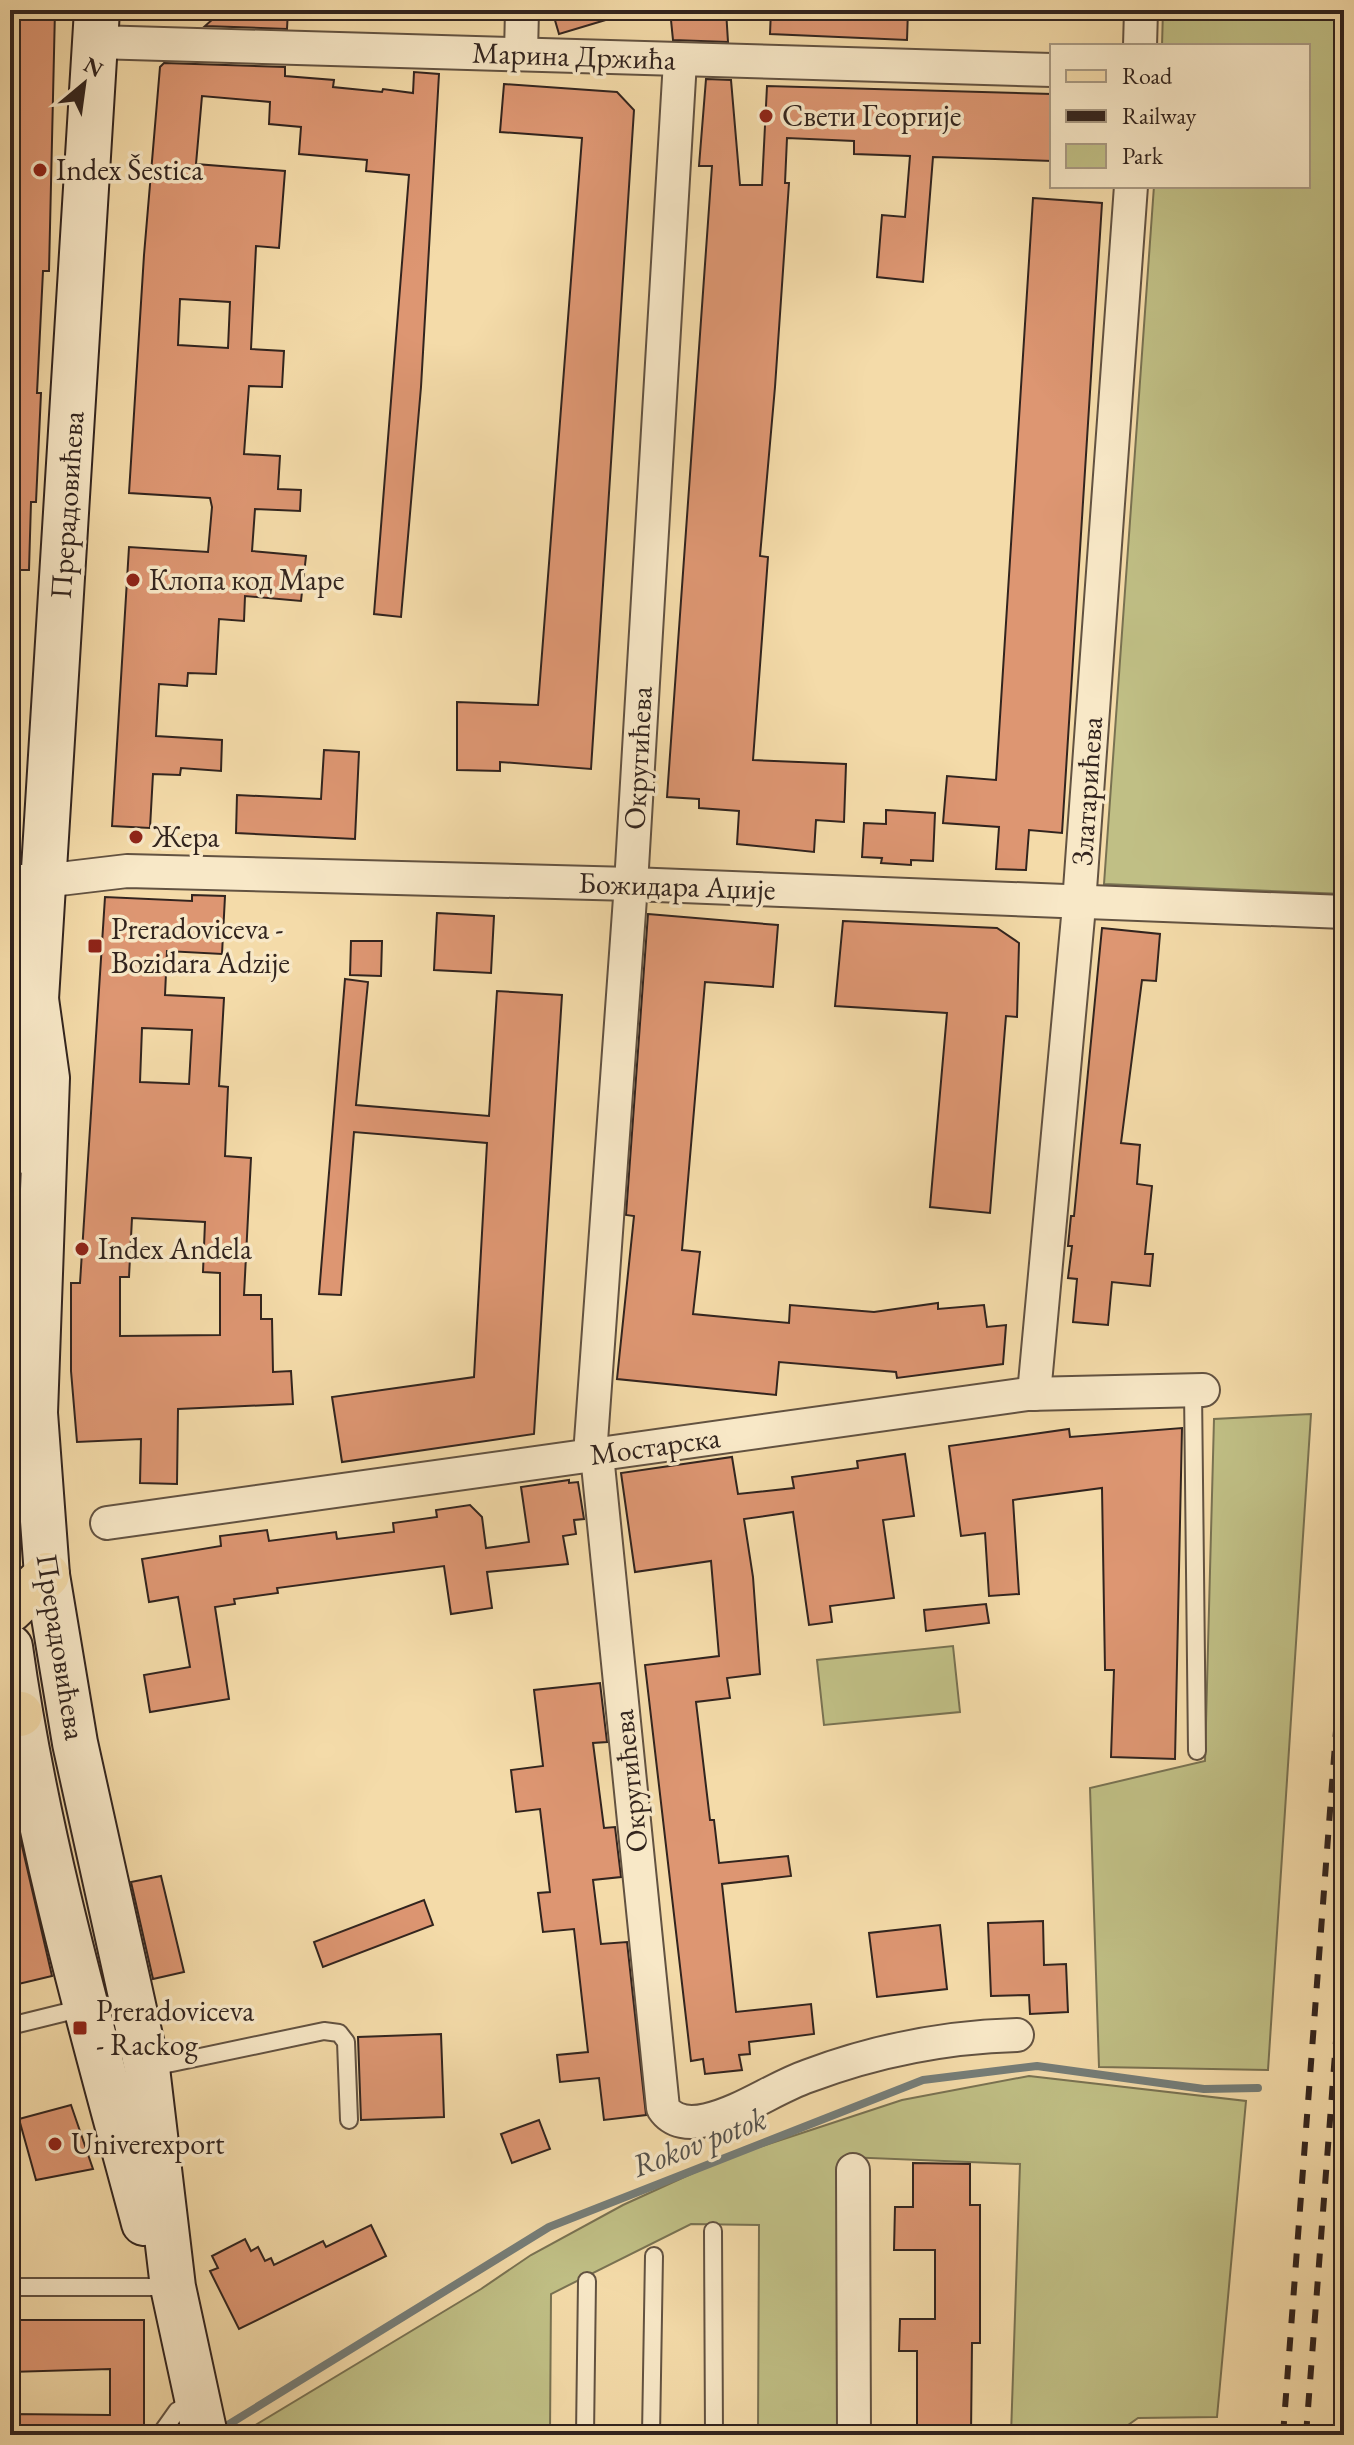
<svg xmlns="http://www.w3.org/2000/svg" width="1354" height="2445" viewBox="0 0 1354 2445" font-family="'EB Garamond',serif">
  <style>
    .green { fill: #c0bf85; stroke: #797252; stroke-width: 2 }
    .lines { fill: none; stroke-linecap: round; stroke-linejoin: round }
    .stream { stroke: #757d78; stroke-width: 8 }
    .building { fill: #dd9672; stroke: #32241e; stroke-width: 2; fill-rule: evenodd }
    .service-casing { stroke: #625241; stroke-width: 20 }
    .minor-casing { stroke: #625241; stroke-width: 36 }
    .secondary-casing { stroke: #32241e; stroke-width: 48 }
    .primary-casing { stroke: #32241e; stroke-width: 48 }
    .service { stroke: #f8e8c7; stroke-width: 16 }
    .minor { stroke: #f8e8c7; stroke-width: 32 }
    .secondary { stroke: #f8e8c7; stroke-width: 44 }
    .primary { stroke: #f4dba9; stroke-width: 44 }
    .rail { stroke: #32241e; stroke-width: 6; stroke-dasharray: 14 14; stroke-linecap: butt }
    .poi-dot { fill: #8f2418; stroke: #f8e8c7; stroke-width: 3 }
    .labels { text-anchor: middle; stroke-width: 7; stroke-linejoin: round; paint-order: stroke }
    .street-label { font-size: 30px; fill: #32241e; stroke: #f8e8c7 }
    .poi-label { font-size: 30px; fill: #32241e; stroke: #f8e8c7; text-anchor: start }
    .water-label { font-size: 32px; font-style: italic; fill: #53504b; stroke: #f8e8c7 }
  </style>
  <rect width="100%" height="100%" fill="#f4dba9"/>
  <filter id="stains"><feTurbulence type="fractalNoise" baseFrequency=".0025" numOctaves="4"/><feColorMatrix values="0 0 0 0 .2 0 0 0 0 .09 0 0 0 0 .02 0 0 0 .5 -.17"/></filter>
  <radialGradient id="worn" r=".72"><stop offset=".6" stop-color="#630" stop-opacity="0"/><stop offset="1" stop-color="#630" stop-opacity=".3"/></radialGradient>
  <!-- green -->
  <g class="green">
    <path d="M1163,10H1344V894L1104,884L1154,186H1308V46H1162Z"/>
    <path d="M1311,1414L1268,2070L1099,2067L1090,1788L1205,1761L1214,1419Z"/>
    <path d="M953,1646L960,1712L824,1725L817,1660Z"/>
    <path d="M1029,2076L1246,2101L1217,2417L1138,2418L1114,2435H1011L1020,2164L846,2157L849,2435H758L759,2225L691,2224L551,2294L550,2435H239L481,2289L531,2255L623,2205L726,2158L902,2100Z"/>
  </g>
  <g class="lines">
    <!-- stream -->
    <path class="stream" d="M218,2431L549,2227L923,2080L1037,2066L1204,2089L1258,2088"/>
  </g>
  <!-- building -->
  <g class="building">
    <path d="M10,10H55L49,271H43L37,393H41L36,502H31L29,570H10Z"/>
    <path d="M223,10H288L287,29L205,26Z"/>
    <path d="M552,10H618L619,16L559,34Z"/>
    <path d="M670,10H726L728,42L673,40Z"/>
    <path d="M771,10H908L907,40L770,34Z"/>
    <path d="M164,63L285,67V76L334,80L333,87L382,92L383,89L413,93L414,72L439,74L421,387L401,617L374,614L409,175L366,171L367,160L299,154L301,127L269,124L270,102L202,96L196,164L285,171L279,248L256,246L251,349L284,351L282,387L249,386L244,454L280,456L278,489L301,490L300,511L255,509L252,551L306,556L301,601L245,596L244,621L219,619L216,674L188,673L187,686L159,684L156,736L222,740L221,771L181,768L180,775L153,774L150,828L112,826L129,547L208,552L212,507L210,498L129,493L144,255L160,67ZM180,299L230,302L228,348L178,345Z"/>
    <path d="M706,79L731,80L740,185H762L767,86L1052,94V161L933,157L923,282L877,277L882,215L905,217L910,156L854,154V141L787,138L785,183H789L775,387L760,556L768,557L753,760L846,764L844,822L816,820L814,852L737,844L739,811L699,808V799L667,797L712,166H699Z"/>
    <path d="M504,84L617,92L634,110L591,769L500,762V771L457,770V702L538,705L582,138L500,132Z"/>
    <path d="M1033,198L1102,203L1062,833L1029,830L1026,870L996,869L999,827L943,823L947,776L996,780Z"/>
    <path d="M324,750L359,752L355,839L236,833L237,795L321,799Z"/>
    <path d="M886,810L935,813L933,861L911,860V865L881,863L882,858L862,857L864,823L886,824Z"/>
    <path d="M192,895L225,896L222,954L167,951L165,995L224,998L219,1086L228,1087L225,1156L251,1158L244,1295H261V1319H272L273,1372L291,1371L293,1404L178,1409L177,1484L140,1483L141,1439L77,1442L71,1371V1283H80L105,897L192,901ZM142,1028L192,1030L189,1084L140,1082ZM132,1218L205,1222L203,1272L220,1273V1335L120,1336V1277H129Z"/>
    <path d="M437,913L494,916L491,973L434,970Z"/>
    <path d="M648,914L778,925L773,987L705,982L682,1250L700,1252L693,1314L789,1323L790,1305L874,1312L938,1303V1309L984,1305L987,1327L1006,1325L1003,1364L897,1378L896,1372L779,1362L776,1395L617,1379L634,1216L626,1215Z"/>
    <path d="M843,921L997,928L1019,943L1017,1017L1006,1016L990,1213L930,1207L947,1013L835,1006Z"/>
    <path d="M1102,928L1160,934L1156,981L1142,980L1121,1143L1140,1145L1137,1184L1152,1186L1145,1254H1153L1150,1286L1112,1282L1108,1325L1073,1322L1077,1279L1068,1278L1072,1246H1068L1071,1216H1074Z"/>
    <path d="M351,941H382L381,976L350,975Z"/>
    <path d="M345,979L368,982L356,1105L489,1116L497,991L562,995L534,1434L342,1462L332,1397L474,1377L487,1143L354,1132L341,1295L319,1294Z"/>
    <path d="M1182,1428L1175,1759L1111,1757L1114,1670H1105L1102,1488L1013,1500L1019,1594L989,1596L985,1533L961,1536L949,1446L1069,1429L1070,1437Z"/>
    <path d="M905,1454L914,1516L883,1520L894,1598L830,1606L832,1622L809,1625L793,1512L744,1519L753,1577L760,1674L727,1678L730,1698L696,1702L710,1820H714L719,1863L788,1856L791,1876L722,1884L736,2012L811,2004L814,2034L749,2042L750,2054L739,2055L742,2070L705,2074L703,2059L691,2061L645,1665L719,1656L711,1561L635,1572L621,1473L732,1457L738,1494L794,1488L792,1477L858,1468L857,1461Z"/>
    <path d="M569,1480V1483L578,1482L584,1519L574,1520L576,1534L563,1536L568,1564L487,1572L492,1608L451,1614L444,1566L277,1588L278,1593L234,1599L235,1604L215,1607L229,1699L150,1712L144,1675L190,1667L178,1597L149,1602L142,1559L221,1546L220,1536L267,1530L269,1541L336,1532L337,1539L394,1532L393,1523L437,1517L436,1510L470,1505L482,1517L486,1548L529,1542L521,1487Z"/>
    <path d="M986,1604L989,1623L926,1631L924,1610Z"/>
    <path d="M600,1683L607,1742L593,1743L604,1828L615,1827L621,1877L593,1880L601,1944L627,1942L646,2115L604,2120L599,2078L560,2082L557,2055L588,2052L574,1929L543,1932L538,1893L550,1892L540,1809L516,1812L511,1770L543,1766L534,1690Z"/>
    <path d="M10,1794L52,1976L10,1986Z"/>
    <path d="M161,1876L184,1972L153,1979L131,1882Z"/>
    <path d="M424,1900L433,1925L323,1967L314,1942Z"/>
    <path d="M1043,1921L1044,1965L1066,1964L1068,2012L1030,2014L1029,1995L991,1996L988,1923Z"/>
    <path d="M940,1925L947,1989L877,1997L869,1933Z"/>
    <path d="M441,2034L444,2117L361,2120L358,2037Z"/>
    <path d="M71,2105L93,2169L36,2180L19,2119Z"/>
    <path d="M539,2120L550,2149L512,2163L501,2134Z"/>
    <path d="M913,2163L970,2164V2205H980V2343H972L971,2435H917V2351H899L900,2319H935V2250H894L895,2207H913Z"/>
    <path d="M371,2225L386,2256L239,2329L210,2271L218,2268L212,2256L245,2239L251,2251L258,2247L265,2261L271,2258L274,2265L323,2241L326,2247Z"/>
    <path d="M10,2320H144V2435H10V2414L110,2415V2369L10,2372Z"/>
  </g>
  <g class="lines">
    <defs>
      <g id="service">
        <path d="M1193,1390L1197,1751"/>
        <path d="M10,2026L83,2008"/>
        <path d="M148,2068L324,2031L339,2033L346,2042L349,2120"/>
        <path d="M713,2231L714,2435"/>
        <path d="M10,2287H172"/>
        <path d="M160,2435L177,2411L194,2401"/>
        <path d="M585,2435L587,2281"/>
        <path d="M651,2435L654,2256"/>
      </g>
      <g id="minor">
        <path d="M96,42L1052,70"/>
        <path d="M1140,46L1141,10"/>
        <path d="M521,53L522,10"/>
        <path d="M10,881H43L127,871L631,884L1344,912"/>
        <path d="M1034,1394L1078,917L1131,186"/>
        <path d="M590,1455L631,884L680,61"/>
        <path d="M597,1455L663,2108C673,2123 690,2124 707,2120C742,2112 774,2088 808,2076C877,2050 944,2037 1017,2035"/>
        <path d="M107,1523L1028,1394L1203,1390"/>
        <path d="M853,2170L854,2435"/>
      </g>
      <g id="secondary">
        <path d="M36,999L47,1078L35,1413L47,1575L75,1743L147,2068L173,2287L205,2435"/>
        <path d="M10,1154L14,1113L36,999L97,10"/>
        <path d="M10,1647C37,1842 93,2033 144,2223"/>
      </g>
      <g id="primary">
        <path d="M10,1610L47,1575"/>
        <path d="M10,1713L20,1714"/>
      </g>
    </defs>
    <!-- service casing -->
    <use href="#service" class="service-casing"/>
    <!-- minor casing -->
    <use href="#minor" class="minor-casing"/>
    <!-- secondary casing -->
    <use href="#secondary" class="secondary-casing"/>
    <!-- primary casing -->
    <use href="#primary" class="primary-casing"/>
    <!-- service -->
    <use href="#service" class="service"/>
    <!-- minor -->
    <use href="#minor" class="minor"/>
    <!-- secondary -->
    <use href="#secondary" class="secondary"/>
    <!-- primary -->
    <use href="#primary" class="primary"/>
    <!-- rail -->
    <g class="rail">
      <path d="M1283,2435L1344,1625"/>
      <path d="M1306,2435L1344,1936"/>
    </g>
  </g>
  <!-- markers -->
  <g class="poi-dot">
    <circle cx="766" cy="116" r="8"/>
    <circle cx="40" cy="170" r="8"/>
    <circle cx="133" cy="580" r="8"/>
    <circle cx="136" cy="837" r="8"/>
    <rect x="87" y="938" width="16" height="16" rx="4"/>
    <circle cx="82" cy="1249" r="8"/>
    <rect x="72" y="2020" width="16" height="16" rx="4"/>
    <circle cx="55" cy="2144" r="8"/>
  </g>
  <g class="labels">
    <!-- street labels -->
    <g class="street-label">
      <text transform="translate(574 56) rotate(2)" y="10">Марина Држића</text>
      <text transform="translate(67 505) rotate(-86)" y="10">Прерадовићева</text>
      <text transform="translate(638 758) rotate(-87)" y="10">Округићева</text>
      <text transform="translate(1087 791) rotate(-86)" y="10">Златарићева</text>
      <text transform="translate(677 886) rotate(2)" y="10">Божидара Аџије</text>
      <text transform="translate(655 1446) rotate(-8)" y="10">Мостарска</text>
      <text transform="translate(61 1647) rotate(81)" y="10">Прерадовићева</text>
      <text transform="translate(630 1781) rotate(-96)" y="10">Округићева</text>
    </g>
    <!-- poi labels -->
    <g class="poi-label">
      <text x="782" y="126">Свети Георгије</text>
      <text x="56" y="180">Index Šestica</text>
      <text x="149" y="590">Клопа код Маре</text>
      <text x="152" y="847">Жера</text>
      <text x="111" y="939">Preradoviceva -<tspan x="111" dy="34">Bozidara Adzije</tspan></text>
      <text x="98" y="1259">Index Andela</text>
      <text x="96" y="2021">Preradoviceva<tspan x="96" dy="34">- Rackog</tspan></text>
      <text x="71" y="2154">Univerexport</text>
    </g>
    <!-- water labels -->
    <g class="water-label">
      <text transform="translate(699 2142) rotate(-21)" y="11">Rokov potok</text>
    </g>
  </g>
  <!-- margin -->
  <rect width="1354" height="2445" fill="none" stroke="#f4dba9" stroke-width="40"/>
  <rect x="12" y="12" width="1330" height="2421" fill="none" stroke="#32241e" stroke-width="4"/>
  <rect x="20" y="20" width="1314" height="2405" fill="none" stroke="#32241e" stroke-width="2"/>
  <!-- legend -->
  <rect x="1050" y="44" width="260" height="144" fill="#f8e8c7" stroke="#a99a83" stroke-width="2"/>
  <rect x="1066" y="70" width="40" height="12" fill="#f4dba9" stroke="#a99a83" stroke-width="2"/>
  <text x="1122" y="84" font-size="24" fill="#32241e">Road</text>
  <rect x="1066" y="110" width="40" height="12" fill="#32241e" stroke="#a99a83" stroke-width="2"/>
  <text x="1122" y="124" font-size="24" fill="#32241e">Railway</text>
  <rect x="1066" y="144" width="40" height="24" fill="#c0bf85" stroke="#a99a83" stroke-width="2"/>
  <text x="1122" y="164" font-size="24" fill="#32241e">Park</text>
  <!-- north arrow -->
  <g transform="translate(84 84) rotate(29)" stroke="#f8e8c7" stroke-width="6" paint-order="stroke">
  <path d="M0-6L14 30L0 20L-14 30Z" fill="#32241e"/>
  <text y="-12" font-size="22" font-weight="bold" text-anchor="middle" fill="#32241e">N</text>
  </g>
  <rect width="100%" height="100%" filter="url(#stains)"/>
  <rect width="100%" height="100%" fill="url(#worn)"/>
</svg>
